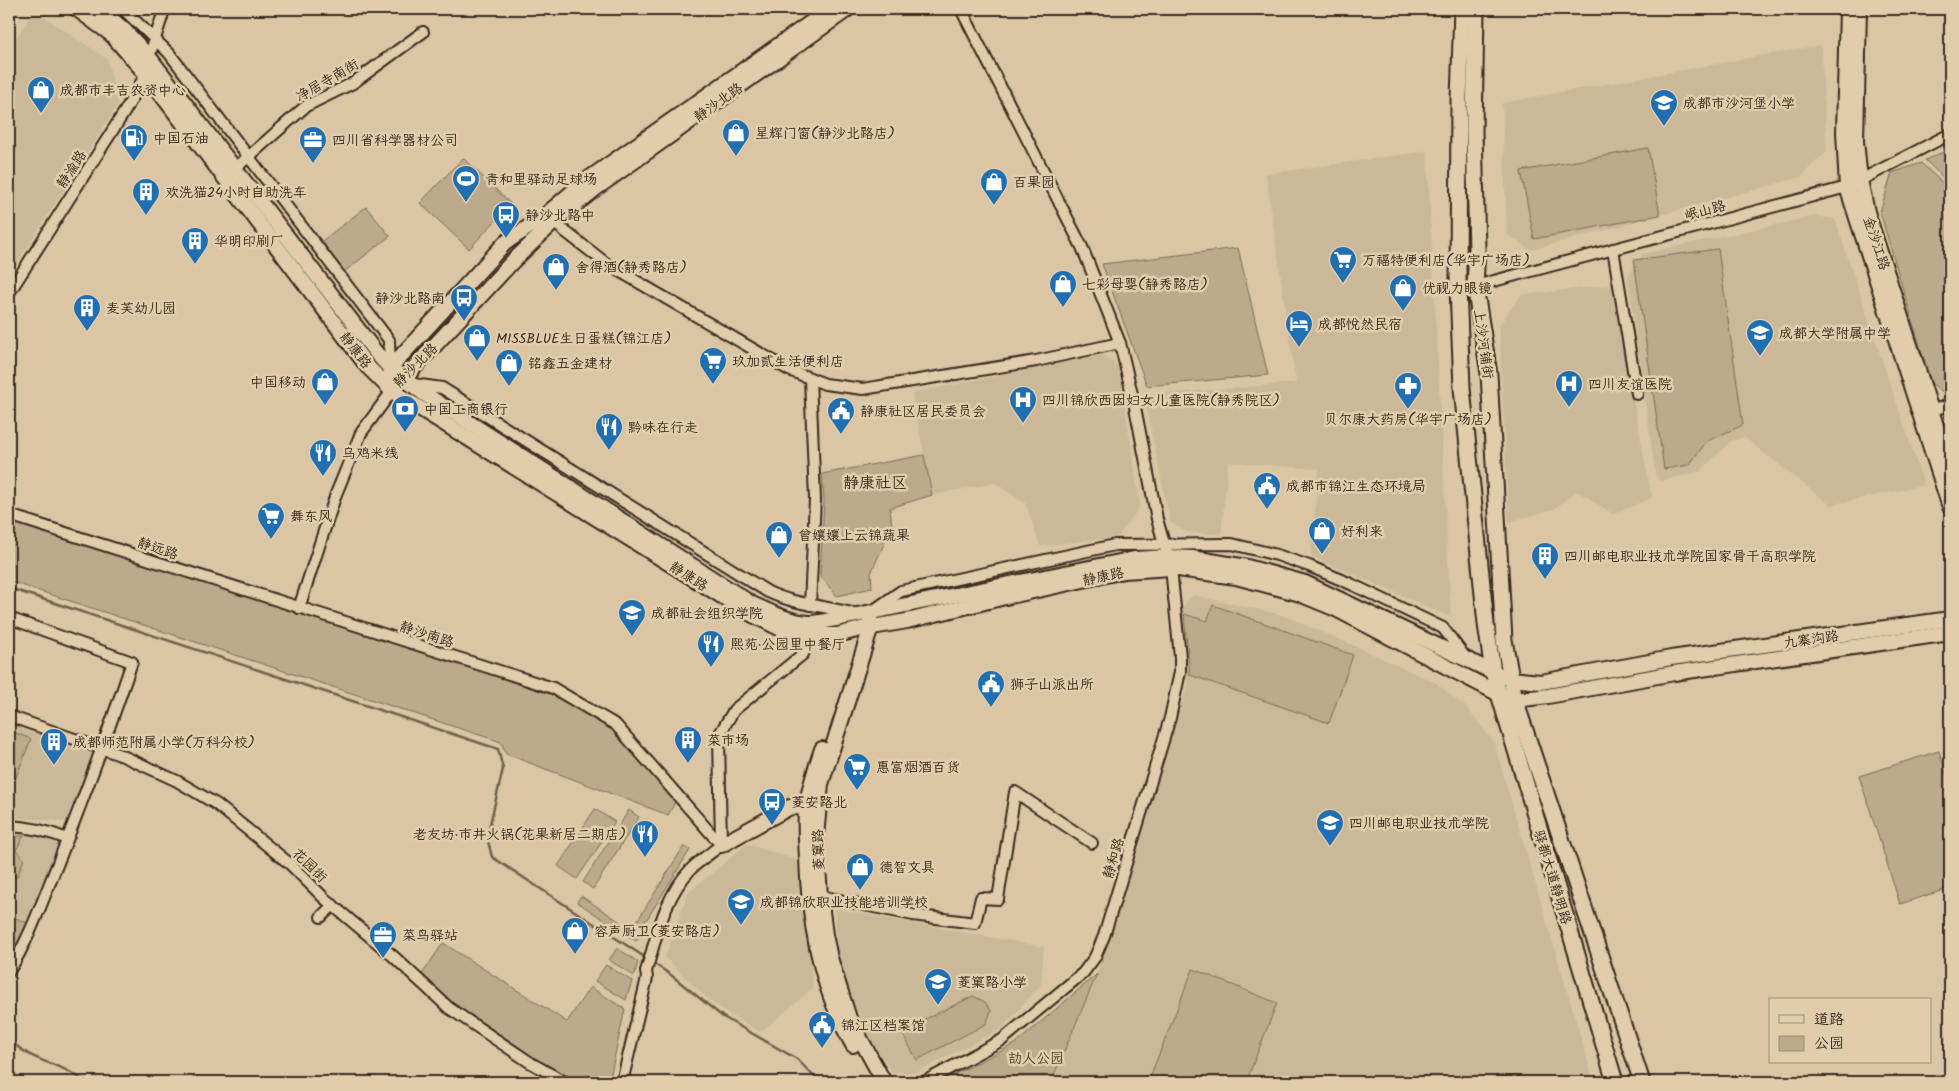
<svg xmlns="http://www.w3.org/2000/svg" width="1959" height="1091" viewBox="0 0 1959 1091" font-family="Kalam,'LXGW WenKai TC',sans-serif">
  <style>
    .built { fill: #cbb899 }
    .green { fill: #bdaa8c; stroke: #7c6a55 }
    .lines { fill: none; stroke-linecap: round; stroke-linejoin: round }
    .stream { stroke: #715f4c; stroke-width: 2.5 }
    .street-casing { stroke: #3b2a1e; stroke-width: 14 }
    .secondary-casing { stroke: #3b2a1e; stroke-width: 18 }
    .primary-casing { stroke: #3b2a1e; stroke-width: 19 }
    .street { stroke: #e1cdab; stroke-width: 10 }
    .secondary { stroke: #e1cdab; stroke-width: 14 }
    .primary { stroke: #e1cdab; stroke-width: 15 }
    .labels { text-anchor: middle; stroke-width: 5; stroke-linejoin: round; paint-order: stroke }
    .street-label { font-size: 14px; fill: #3b2a1e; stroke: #e1cdab }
    .poi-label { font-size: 14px; fill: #3b2a1e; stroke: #e1cdab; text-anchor: start }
    .park-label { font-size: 14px; fill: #4e3d2e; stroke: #e1cdab }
    .quarter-label { font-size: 16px; fill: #3b2a1e; stroke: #e1cdab }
  </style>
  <rect width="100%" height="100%" fill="#dac6a5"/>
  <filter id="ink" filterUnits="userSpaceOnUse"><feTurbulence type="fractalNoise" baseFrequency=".02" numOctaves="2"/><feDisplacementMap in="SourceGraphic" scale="10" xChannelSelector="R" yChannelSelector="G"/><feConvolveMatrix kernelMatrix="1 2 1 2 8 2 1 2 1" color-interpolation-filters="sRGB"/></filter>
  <g filter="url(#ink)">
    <!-- built -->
    <g class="built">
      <path d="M34,10L107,59L118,104L9,276V50Z"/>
      <path d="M1821,45L1827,152L1812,165L1802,177L1531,250L1507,235L1502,103Z"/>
      <path d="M1427,151L1451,617L1311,556L1319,469L1228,462L1221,535L1186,532L1170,522L1144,395L1296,383L1266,174Z"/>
      <path d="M1815,216L1835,219L1924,485L1830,505L1744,437L1730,442L1699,472L1659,481L1655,472L1628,278L1642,254Z"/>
      <path d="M1611,285L1652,498L1613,514L1577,491L1554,509L1509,522L1499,326L1521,295Z"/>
      <path d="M1102,355L1119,367L1140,506L1118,537L1040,546L1026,504L995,483L932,495L912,393Z"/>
      <path d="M1193,595L1282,615L1355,646L1436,683L1467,708L1494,743L1594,1082H1051L1097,974L1188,685L1177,613Z"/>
      <path d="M9,724L96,754L70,822L9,817Z"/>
      <path d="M9,830H25L60,842L27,923L9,915Z"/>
      <path d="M747,844L800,861L813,988L761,1032L728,1014L709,1000L665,958L688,893Z"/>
      <path d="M835,909L1044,947L1041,985L1002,1028L918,1072H892L866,1033L837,958Z"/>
    </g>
    <!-- green -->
    <g class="green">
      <path d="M1648,148L1660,215L1534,239L1521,171Z"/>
      <path d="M1950,149V184L1925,160Z"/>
      <path d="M463,158L511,204L469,249L420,203Z"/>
      <path d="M1921,163L1950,190V396H1948L1931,383L1880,212L1892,173Z"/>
      <path d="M366,207L390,236L344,272L322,241Z"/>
      <path d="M1238,248L1268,375L1147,386L1102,264Z"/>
      <path d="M1718,249L1743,425L1707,441L1689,465L1664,469L1634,260Z"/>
      <path d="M924,455L932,495L890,508L892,526L871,573L872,588L837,596L820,576L824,500L822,474Z"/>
      <path d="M9,519L552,693L612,729L676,801L668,815L506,754L501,742L9,581Z"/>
      <path d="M1213,605L1353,655L1329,723L1190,675L1184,614L1207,621Z"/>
      <path d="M16,733L31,739L15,780L11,777L9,754L13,745L12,738Z"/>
      <path d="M1939,751L1950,786V888L1900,904L1859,776Z"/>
      <path d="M595,809L615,822L577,879L558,866Z"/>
      <path d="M629,810L639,817L593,889L583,882Z"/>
      <path d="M9,836H24L16,850L24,859L17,877L9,873Z"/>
      <path d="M684,846L690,850L642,927L636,923Z"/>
      <path d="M581,896L640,935L636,941L577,902Z"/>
      <path d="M9,915L27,923L13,951L9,950Z"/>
      <path d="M443,943L567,1022L590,987L625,1009L609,1082H574L533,1059L453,1005L421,976Z"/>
      <path d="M617,948L638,962L634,976L609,960Z"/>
      <path d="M606,965L632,981L626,1000L595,981Z"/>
      <path d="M1193,969L1277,1003L1246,1082H1148Z"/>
      <path d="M1097,974L1051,1082H939L1015,1044Z"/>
      <path d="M973,996L985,1002L991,1011L986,1024L917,1060L901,1031Z"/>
    </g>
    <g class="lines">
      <!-- stream -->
      <g class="stream">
        <path d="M9,588L498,749L503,769L487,837L492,857L646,958"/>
        <path d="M9,944L11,947L9,962"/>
        <path d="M653,963L671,975L723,1017L797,1059L819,1082"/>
        <path d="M9,1038C29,1063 62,1062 85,1082"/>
      </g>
      <defs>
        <g id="street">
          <path d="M123,9L169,53L389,340L390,368"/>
          <path d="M230,173L306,106L353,83L423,32"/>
          <path d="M549,219L607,264L789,370L825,384L863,389L1036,361L1120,343"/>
          <path d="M1613,249L1637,394"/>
          <path d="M1458,288L1475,286L1847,187L1950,134"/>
          <path d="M9,293L125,111L146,74L149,57L162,17L163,9"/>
          <path d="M413,384L442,388L768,592C796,605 826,606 856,614"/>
          <path d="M1925,412L1950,405"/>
          <path d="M9,515L553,688L616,725L721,845"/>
          <path d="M810,605L815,499L810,378"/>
          <path d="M299,608L336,494L361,433L392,391"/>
          <path d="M874,610L901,591L1115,545L1232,544L1277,555L1309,566L1351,584L1443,628L1465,657"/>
          <path d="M9,618L132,662C109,730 84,797 58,863C43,899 30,938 9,971"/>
          <path d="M9,716L123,756L177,781L216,804L290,864L324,898L393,956L449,1008L531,1063L565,1082"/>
          <path d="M9,826C30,827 48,831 67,839"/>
          <path d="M820,896L913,915L975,923L981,898L998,899L1015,792L1092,843"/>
          <path d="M321,917L333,905"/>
          <path d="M622,1082L647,978L646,971C657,936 664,897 691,869C700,860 711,853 721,845L719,735L734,710L803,654L811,635"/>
          <path d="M924,1082L1002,1040L1083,973L1095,957L1104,936L1170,718L1180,672V657L1171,568L1157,519L1135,407L1120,343L1082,247L961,9"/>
        </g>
        <g id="secondary">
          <path d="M77,9L111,34L146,74L368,367L392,391L749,613L781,629L811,635H837L861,629L907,621L1001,598L1124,571L1171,568L1236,577L1297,593L1336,609L1499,694L1515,700L1548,696L1674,673L1950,633"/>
          <path d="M100,9L125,31L149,57L377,354L390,368L423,393L752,604C770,612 789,622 809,623C818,623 828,620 837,619L1134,559L1168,557L1192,558L1247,567L1305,583L1493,672L1511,679L1541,682L1671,658L1950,619"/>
          <path d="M1847,9L1844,132L1847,187L1950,507"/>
          <path d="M1859,9L1856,141L1860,180L1867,212L1950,469"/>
          <path d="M391,377L390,368L505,243L542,218L584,182L830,9"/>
          <path d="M398,385L513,261L554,222L595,189L848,9"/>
          <path d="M870,619L871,627L821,784L816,836L820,896L825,935L830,958L849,1018L884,1082"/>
          <path d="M822,749C816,768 809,788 806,808C805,825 806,842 807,858C809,923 820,988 853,1045"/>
          <path d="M721,845L790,807L816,808"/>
        </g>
        <g id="primary">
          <path d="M1462,9L1459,99L1458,288L1462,388L1486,624L1493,672L1499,694L1615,1082"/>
          <path d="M1476,9L1474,131L1477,250L1475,286L1489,374L1504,640L1515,700L1642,1082"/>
        </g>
      </defs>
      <!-- street casing -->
      <use href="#street" class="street-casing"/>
      <!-- secondary casing -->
      <use href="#secondary" class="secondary-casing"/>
      <!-- primary casing -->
      <use href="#primary" class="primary-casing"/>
      <!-- street -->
      <use href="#street" class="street"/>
      <!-- secondary -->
      <use href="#secondary" class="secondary"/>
      <!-- primary -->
      <use href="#primary" class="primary"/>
    </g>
  </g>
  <!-- icons -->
  <defs>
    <symbol id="shop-pin" viewBox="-11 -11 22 30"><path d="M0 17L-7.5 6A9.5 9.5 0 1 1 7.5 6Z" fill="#1f6fb2" stroke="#e1cdab"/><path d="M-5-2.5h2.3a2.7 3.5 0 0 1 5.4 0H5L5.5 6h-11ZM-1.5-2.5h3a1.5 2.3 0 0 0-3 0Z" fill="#fff"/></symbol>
    <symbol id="school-pin" viewBox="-11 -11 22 30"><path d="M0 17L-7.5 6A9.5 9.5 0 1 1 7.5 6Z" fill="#1f6fb2" stroke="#e1cdab"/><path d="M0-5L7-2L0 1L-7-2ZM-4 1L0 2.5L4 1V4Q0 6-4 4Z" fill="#fff"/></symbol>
    <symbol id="fuel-pin" viewBox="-11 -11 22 30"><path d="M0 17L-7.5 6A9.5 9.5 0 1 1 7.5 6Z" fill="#1f6fb2" stroke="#e1cdab"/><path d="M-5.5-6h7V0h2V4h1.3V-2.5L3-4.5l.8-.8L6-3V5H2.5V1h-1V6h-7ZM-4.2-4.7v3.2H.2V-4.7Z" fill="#fff"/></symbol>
    <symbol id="office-pin" viewBox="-11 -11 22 30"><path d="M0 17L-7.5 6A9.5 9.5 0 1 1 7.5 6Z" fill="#1f6fb2" stroke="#e1cdab"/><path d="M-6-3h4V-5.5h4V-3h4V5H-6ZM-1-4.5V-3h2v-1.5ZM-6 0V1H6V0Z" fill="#fff"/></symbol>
    <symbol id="stadium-pin" viewBox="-11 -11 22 30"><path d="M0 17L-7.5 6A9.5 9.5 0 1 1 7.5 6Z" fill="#1f6fb2" stroke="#e1cdab"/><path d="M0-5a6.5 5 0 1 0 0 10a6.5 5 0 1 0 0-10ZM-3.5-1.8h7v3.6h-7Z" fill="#fff"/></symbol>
    <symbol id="building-pin" viewBox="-11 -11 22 30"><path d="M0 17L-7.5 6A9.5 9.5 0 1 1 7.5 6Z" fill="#1f6fb2" stroke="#e1cdab"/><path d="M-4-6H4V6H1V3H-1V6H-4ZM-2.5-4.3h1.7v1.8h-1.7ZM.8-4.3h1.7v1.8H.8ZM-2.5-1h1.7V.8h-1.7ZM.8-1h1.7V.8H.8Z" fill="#fff"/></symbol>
    <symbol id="bus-pin" viewBox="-11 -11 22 30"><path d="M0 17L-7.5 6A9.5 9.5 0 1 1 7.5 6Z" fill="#1f6fb2" stroke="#e1cdab"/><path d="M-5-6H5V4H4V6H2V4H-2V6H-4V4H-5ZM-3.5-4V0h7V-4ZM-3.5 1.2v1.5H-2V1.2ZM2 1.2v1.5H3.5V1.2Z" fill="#fff"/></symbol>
    <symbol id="supermarket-pin" viewBox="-11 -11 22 30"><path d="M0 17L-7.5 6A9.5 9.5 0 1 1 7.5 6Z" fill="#1f6fb2" stroke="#e1cdab"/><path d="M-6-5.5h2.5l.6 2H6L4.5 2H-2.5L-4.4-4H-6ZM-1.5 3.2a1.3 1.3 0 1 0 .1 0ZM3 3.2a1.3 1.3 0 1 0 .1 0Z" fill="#fff"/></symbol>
    <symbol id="hotel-pin" viewBox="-11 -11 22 30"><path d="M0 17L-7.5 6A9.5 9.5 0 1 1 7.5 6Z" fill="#1f6fb2" stroke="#e1cdab"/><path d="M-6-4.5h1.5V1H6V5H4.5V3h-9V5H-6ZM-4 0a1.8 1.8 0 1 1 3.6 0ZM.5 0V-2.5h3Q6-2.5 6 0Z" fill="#fff"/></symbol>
    <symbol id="hospital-pin" viewBox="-11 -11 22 30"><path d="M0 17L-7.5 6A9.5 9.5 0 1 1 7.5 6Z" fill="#1f6fb2" stroke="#e1cdab"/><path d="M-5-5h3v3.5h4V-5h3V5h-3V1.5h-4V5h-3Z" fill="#fff"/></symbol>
    <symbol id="pharmacy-pin" viewBox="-11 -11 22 30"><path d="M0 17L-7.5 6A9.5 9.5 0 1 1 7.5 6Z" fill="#1f6fb2" stroke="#e1cdab"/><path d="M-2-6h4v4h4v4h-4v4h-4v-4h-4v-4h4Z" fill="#fff"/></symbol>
    <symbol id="bank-pin" viewBox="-11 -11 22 30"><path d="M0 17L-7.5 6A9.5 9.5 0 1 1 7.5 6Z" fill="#1f6fb2" stroke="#e1cdab"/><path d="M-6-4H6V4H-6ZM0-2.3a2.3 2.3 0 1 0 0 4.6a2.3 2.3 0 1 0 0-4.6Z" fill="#fff"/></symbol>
    <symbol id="civic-pin" viewBox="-11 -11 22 30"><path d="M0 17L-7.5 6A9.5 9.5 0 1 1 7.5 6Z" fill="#1f6fb2" stroke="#e1cdab"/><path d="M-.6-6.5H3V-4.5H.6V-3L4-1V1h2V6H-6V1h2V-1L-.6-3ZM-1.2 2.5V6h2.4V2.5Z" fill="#fff"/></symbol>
    <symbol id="restaurant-pin" viewBox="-11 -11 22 30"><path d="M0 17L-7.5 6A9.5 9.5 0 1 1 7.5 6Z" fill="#1f6fb2" stroke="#e1cdab"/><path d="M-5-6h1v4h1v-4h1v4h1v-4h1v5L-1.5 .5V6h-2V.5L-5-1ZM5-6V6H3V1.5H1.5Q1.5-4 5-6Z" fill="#fff"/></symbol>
    <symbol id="university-pin" viewBox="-11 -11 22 30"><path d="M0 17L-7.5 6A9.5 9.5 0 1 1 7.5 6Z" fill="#1f6fb2" stroke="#e1cdab"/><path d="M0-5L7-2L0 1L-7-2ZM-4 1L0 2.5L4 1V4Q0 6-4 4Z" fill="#fff"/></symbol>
  </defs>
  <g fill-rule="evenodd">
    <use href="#shop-pin" x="25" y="74" width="32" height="43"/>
    <use href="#school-pin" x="1648" y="87" width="32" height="43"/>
    <use href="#shop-pin" x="720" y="117" width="32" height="43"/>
    <use href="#fuel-pin" x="118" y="122" width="32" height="43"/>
    <use href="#office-pin" x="297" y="124" width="32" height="43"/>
    <use href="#stadium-pin" x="450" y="163" width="32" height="43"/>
    <use href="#shop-pin" x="978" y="166" width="32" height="43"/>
    <use href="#building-pin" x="130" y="176" width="32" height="43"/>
    <use href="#bus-pin" x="490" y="199" width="32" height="43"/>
    <use href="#building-pin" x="179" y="225" width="32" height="43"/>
    <use href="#supermarket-pin" x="1327" y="244" width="32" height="43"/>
    <use href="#shop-pin" x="540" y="251" width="32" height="43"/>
    <use href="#shop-pin" x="1047" y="268" width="32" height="43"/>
    <use href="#shop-pin" x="1387" y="272" width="32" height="43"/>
    <use href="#bus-pin" x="448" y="282" width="32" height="43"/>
    <use href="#building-pin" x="71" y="292" width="32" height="43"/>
    <use href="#hotel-pin" x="1283" y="308" width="32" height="43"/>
    <use href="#school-pin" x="1744" y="317" width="32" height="43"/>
    <use href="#shop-pin" x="461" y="322" width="32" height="43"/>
    <use href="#supermarket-pin" x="697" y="345" width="32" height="43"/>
    <use href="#shop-pin" x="493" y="347" width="32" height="43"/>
    <use href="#shop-pin" x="309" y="366" width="32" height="43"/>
    <use href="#hospital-pin" x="1553" y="368" width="32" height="43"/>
    <use href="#pharmacy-pin" x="1392" y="370" width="32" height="43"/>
    <use href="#hospital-pin" x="1007" y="384" width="32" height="43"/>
    <use href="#bank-pin" x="389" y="393" width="32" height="43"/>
    <use href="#civic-pin" x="825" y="395" width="32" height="43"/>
    <use href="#restaurant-pin" x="593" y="411" width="32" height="43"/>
    <use href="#restaurant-pin" x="307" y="437" width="32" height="43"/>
    <use href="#civic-pin" x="1251" y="470" width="32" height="43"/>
    <use href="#supermarket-pin" x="255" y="500" width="32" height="43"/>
    <use href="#shop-pin" x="1306" y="515" width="32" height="43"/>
    <use href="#shop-pin" x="763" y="519" width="32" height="43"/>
    <use href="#building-pin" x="1529" y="540" width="32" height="43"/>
    <use href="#university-pin" x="616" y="597" width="32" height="43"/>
    <use href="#restaurant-pin" x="695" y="628" width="32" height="43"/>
    <use href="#civic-pin" x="975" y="668" width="32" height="43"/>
    <use href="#building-pin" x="672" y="724" width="32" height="43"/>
    <use href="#building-pin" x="38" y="726" width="32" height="43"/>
    <use href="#supermarket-pin" x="841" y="751" width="32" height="43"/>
    <use href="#bus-pin" x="756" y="786" width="32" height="43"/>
    <use href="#university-pin" x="1314" y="807" width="32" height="43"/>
    <use href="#restaurant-pin" x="629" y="818" width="32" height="43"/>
    <use href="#shop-pin" x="844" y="851" width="32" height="43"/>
    <use href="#university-pin" x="725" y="886" width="32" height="43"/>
    <use href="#shop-pin" x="559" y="915" width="32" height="43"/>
    <use href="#office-pin" x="367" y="919" width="32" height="43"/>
    <use href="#school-pin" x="922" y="966" width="32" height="43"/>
    <use href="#civic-pin" x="806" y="1009" width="32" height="43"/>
  </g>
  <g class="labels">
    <!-- street labels -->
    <g class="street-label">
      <text transform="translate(327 80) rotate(-30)" y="5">净居寺南街</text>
      <text transform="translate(718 102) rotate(-35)" y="5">静沙北路</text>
      <text transform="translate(71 169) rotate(-57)" y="5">静渝路</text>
      <text transform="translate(1705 210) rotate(-15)" y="5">岷山路</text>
      <text transform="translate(1877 243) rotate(72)" y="5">金沙江路</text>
      <text transform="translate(1484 344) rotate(82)" y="5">上沙河铺街</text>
      <text transform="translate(356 350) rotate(52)" y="5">静康路</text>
      <text transform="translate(415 365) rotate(-45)" y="5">静沙北路</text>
      <text transform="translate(158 548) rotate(18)" y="5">静远路</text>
      <text transform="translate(689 576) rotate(32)" y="5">静康路</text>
      <text transform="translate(1103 576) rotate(-12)" y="5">静康路</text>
      <text transform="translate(427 634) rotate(18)" y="5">静沙南路</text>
      <text transform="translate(1811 639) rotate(-8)" y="5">九寨沟路</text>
      <text transform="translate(818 850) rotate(-92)" y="5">菱窠路</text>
      <text transform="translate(1113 858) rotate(-73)" y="5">静和路</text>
      <text transform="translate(310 865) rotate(44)" y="5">花园街</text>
      <text transform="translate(1553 877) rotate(73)" y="5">驿都大道静明路</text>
    </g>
    <!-- poi labels -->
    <g class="poi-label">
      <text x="60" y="95">成都市丰吉农资中心</text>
      <text x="1683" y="108">成都市沙河堡小学</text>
      <text x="755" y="138">星辉门窗(静沙北路店)</text>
      <text x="153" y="143">中国石油</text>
      <text x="332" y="145">四川省科学器材公司</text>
      <text x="485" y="184">青和里驿动足球场</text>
      <text x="1013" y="187">百果园</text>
      <text x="165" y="197">欢洗猫24小时自助洗车</text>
      <text x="525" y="220">静沙北路中</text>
      <text x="214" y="246">华明印刷厂</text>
      <text x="1362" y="265">万福特便利店(华宇广场店)</text>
      <text x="575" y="272">舍得酒(静秀路店)</text>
      <text x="1082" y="289">七彩母婴(静秀路店)</text>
      <text x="1422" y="293">优视力眼镜</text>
      <text x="445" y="303" text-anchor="end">静沙北路南</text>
      <text x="106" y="313">麦芙幼儿园</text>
      <text x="1318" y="329">成都悦然民宿</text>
      <text x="1779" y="338">成都大学附属中学</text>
      <text x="496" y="343">MISSBLUE生日蛋糕(锦江店)</text>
      <text x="732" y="366">玖加贰生活便利店</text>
      <text x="528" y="368">铭鑫五金建材</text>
      <text x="306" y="387" text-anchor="end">中国移动</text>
      <text x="1588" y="389">四川友谊医院</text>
      <text x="1042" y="405">四川锦欣西囡妇女儿童医院(静秀院区)</text>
      <text x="424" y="414">中国工商银行</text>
      <text x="860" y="416">静康社区居民委员会</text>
      <text x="1408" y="424" text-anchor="middle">贝尔康大药房(华宇广场店)</text>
      <text x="628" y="432">黔味在行走</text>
      <text x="342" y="458">乌鸡米线</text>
      <text x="1286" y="491">成都市锦江生态环境局</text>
      <text x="290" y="521">舞东风</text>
      <text x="1341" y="536">好利来</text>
      <text x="798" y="540">曾孃孃上云锦蔬果</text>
      <text x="1564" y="561">四川邮电职业技术学院国家骨干高职学院</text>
      <text x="651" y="618">成都社会组织学院</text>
      <text x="730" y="649">熙苑·公园里中餐厅</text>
      <text x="1010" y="689">狮子山派出所</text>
      <text x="707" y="745">菜市场</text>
      <text x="73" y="747">成都师范附属小学(万科分校)</text>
      <text x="876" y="772">惠富烟酒百货</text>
      <text x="791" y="807">菱安路北</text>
      <text x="1349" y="828">四川邮电职业技术学院</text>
      <text x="626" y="839" text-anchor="end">老友坊·市井火锅(花果新居二期店)</text>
      <text x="879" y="872">德智文具</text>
      <text x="760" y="907">成都锦欣职业技能培训学校</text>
      <text x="594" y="936">容声厨卫(菱安路店)</text>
      <text x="402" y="940">菜鸟驿站</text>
      <text x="957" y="987">菱窠路小学</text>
      <text x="841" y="1030">锦江区档案馆</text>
    </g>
    <!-- park labels -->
    <g class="park-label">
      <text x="1036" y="1063">劼人公园</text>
    </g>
    <!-- quarter labels -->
    <g class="quarter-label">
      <text x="875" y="488">静康社区</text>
    </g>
  </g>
  <!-- margin -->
  <rect width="1959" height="1091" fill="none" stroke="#e1cdab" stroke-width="30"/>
  <rect x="15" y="15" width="1929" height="1061" fill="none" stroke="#3b2a1e" stroke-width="2" filter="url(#ink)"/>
  <!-- legend -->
  <rect x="1769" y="998" width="162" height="65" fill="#e1cdab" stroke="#9f8c73"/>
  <rect x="1779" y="1015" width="25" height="8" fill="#e1cdab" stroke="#9f8c73"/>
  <text x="1814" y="1024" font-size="15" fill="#3b2a1e">道路</text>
  <rect x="1779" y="1036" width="25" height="15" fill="#bdaa8c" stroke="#9f8c73"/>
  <text x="1814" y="1048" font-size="15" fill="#3b2a1e">公园</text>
</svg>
